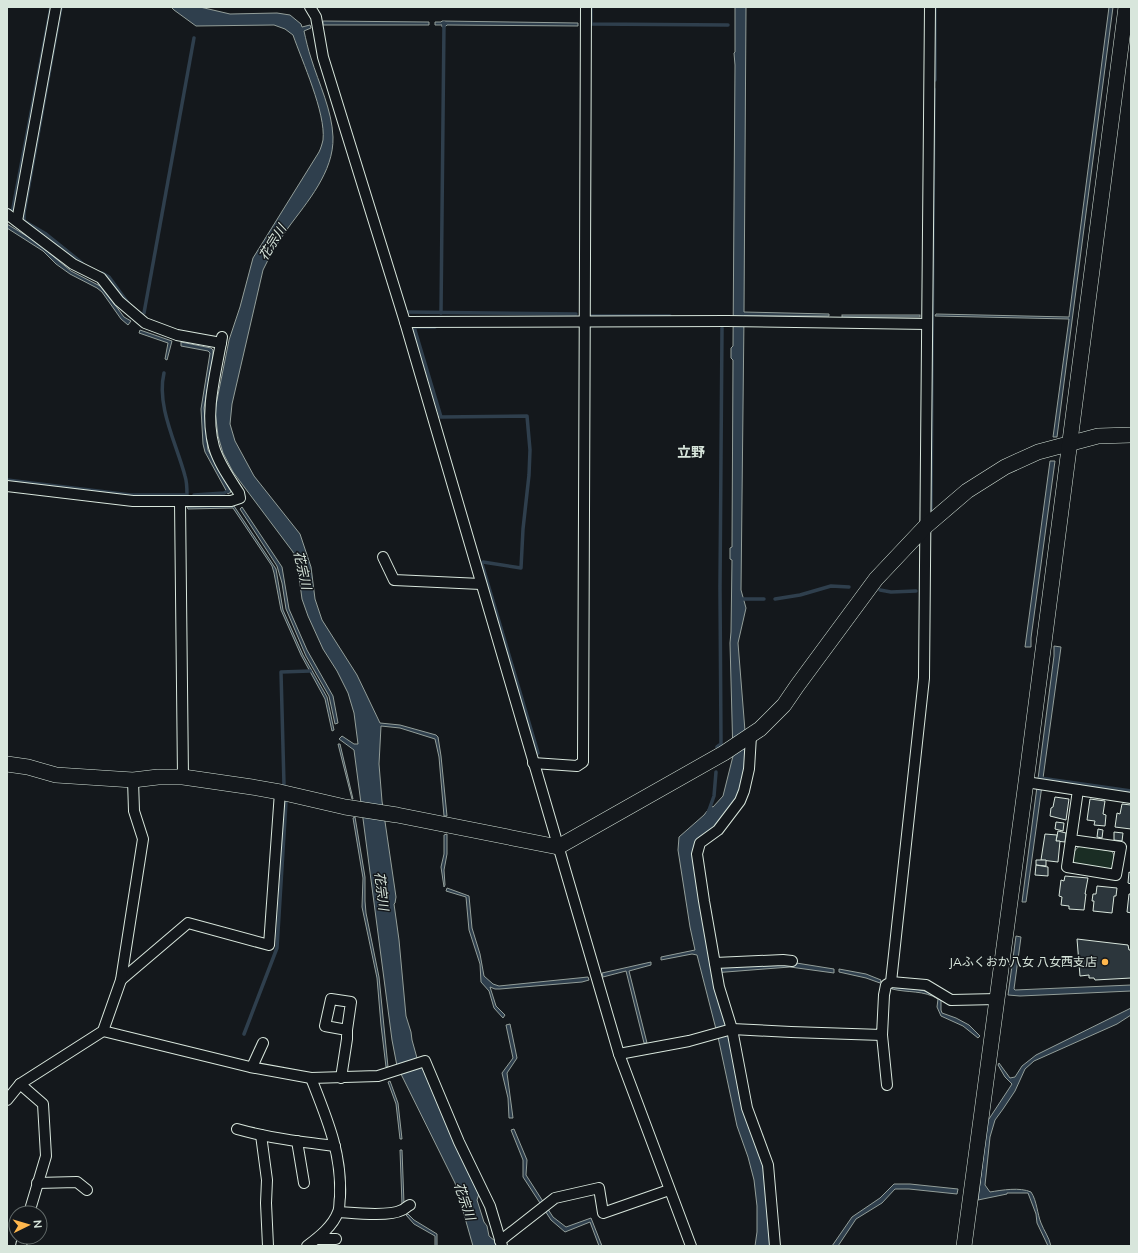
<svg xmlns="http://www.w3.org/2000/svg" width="1138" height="1253" viewBox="0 0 1138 1253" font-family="Mulish,'Noto Sans JP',sans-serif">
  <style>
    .green { fill: #1a2d24; stroke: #939e99 }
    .water { fill: #2f3f4d; stroke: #939e99 }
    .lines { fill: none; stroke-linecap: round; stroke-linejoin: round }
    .stream { stroke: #2f3f4d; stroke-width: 3.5 }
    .building { fill: #2c363c; stroke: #d8e6dc }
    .street-casing { stroke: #d8e6dc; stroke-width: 12 }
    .secondary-casing { stroke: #d8e6dc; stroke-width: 16 }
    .street { stroke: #14181c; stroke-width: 10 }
    .secondary { stroke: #14181c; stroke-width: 15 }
    .poi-dot { fill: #ffb74d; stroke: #14181c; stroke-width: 1.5 }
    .labels { text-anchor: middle; stroke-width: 3; stroke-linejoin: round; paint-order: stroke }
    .poi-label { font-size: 12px; fill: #d8e6dc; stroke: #14181c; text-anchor: end }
    .water-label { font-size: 13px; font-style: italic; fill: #d8e6dc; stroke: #14181c }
    .quarter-label { font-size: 14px; font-weight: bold; fill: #d8e6dc; stroke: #14181c }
  </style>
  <rect width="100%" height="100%" fill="#14181c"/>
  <!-- green -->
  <path class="green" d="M1081,846L1111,851C1116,854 1114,863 1112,868L1109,870L1075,865C1071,859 1073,848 1081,846Z"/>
  <!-- water -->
  <g class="water">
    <path d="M171,7H200L230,14L277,13L290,15L301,24L302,27L310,25L311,28L304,31C306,40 308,49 311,58C319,84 332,110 333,137C334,172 307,202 288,228C278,242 270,255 263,270L232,404L230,424L235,441L254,476L300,534L311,567L315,599L322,620L357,675L380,723L400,725L436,735L438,737L441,756L447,816H444L439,757L435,739L400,728L381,726L379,764L382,801L396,897L395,903L394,904L399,940L406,1016L411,1032L412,1040L417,1058L424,1069L442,1113L479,1194L477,1200L484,1222L487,1226L489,1236L501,1246H473L455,1183L397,1066L392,1040L354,750L339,739L342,736L354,744H358L354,713L348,693L337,671L323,649L308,616L302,599L297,561L293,552L233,472L223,453L218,436L215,410L229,340L240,307L253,258L319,152C321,148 322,144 323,140C326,113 302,61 293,35L285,29L274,25L196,26L174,10Z"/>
    <path d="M735,7H746L744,312L829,314V316H744L741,590L746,608L738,643L745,731L746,747L744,777L740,792L717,826L697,839L712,968L790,962L834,969V973L790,967L713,973L763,1165L772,1246H755L757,1232V1206L754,1180L748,1157L737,1126L718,1037L697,955L692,954L661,960V957L695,950L690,927L678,850L679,837L704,815L711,806L713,807L723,796L733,756L730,643L731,632L732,560L730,559V548L732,547L733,360L731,358V348L733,346L735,65L734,53L735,52Z"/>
    <path d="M1109,7H1113L1083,236L1057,437H1053L1069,319L935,316L936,314L1069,317Z"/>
    <path d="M323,21L429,22V25H323Z"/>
    <path d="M442,21L578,23V26L447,25L446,26L442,27V25H435V22H441Z"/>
    <path d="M7,224L35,241L71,271L102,287L124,317L131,321L128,325L121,319L102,292L97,288L70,274L56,264L43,251L7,228Z"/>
    <rect x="842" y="315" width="78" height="2"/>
    <path d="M140,330L172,341L167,360L165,359L168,343L139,333Z"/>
    <path d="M181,342L211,348L213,350V357L204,408L207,441L208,450L212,457L231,492L228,494L205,452L203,444L201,409L210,353L208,351L181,346Z"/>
    <path d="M1050,461H1055L1031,638V647H1025Z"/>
    <path d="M234,506L276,569L283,610L303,655L327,697L334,730L332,731L325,699L301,655L281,610L274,573L272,566L233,508L188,509L187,507Z"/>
    <path d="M242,507L282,567L289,609L307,650L333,696L338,723L335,724L329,696L306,656L286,609L282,583L277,566L240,509Z"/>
    <path d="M1054,646L1061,647L1026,902H1022L1054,656Z"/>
    <path d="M338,744H340L353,799H352Z"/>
    <path d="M355,817L365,877V901L366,913L379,977L388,1067H386L381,1025L377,978L362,907L363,878L353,818Z"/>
    <path d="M447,834V854L444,870L445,885L444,887L441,867L444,854V835Z"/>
    <path d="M447,888L469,896L472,928L480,954L484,976L493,984L499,986L588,977L589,980L582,982L500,989H495L490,987L496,1006L505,1015L503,1018L494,1008L489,991L481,982L480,964L469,930L466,897L446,891Z"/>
    <path d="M1016,936L1021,937L1014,989L1015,990L1131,985V991L1020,996L1008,995Z"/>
    <path d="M651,962V965L629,971L647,1043H644L626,971L603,977L602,973Z"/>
    <path d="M839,969L866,974L881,980L880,983L866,978L839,972Z"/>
    <path d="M892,986C909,989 926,988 941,998V1010L942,1013L956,1018L969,1025L980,1036L978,1038L963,1026L941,1016L937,1007L938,999C924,990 908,993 892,989Z"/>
    <path d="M1131,1008V1015L1117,1024L1034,1061L1025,1069L1015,1091L1003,1109L995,1120L990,1137L985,1185L990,1192C1002,1190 1020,1187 1031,1192C1037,1201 1037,1213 1041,1223C1044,1231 1049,1237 1051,1246H1048L1037,1223L1036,1214L1028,1193H1007V1194L978,1200L987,1122L1012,1084L1005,1077L998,1065L999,1063L1010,1078L1015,1077L1022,1066L1036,1055Z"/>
    <path d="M510,1024L517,1058L507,1073L513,1118H509L508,1098L502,1073L513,1058L506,1025Z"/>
    <path d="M390,1081L398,1103L402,1139H400L396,1104L388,1082Z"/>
    <path d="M514,1129L527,1160L526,1175L553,1217L566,1227L591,1218L602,1246H599L590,1222L565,1232L551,1220L523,1177V1160L511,1130Z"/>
    <path d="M400,1150H402L404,1204H402Z"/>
    <path d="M894,1184H910L958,1189L957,1194L909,1189H895L882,1203L856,1219L838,1246H832L852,1217L880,1198Z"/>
    <path d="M408,1214L414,1220L437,1234V1246H435V1236L414,1224L406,1215Z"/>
  </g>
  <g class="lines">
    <!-- stream -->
    <g class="stream">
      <path d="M61,7L24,213V221L46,234L82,263"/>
      <path d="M591,7V24L728,25"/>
      <path d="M935,80V7"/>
      <path d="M7,210L12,211L13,208L51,7"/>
      <path d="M102,273L109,277L128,303"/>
      <path d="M407,312L576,314"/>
      <path d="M144,313L194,38"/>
      <path d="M441,313L444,23"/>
      <path d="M587,315V316H670"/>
      <path d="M435,327H414L441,417L527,416L530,450L529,475L523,529L521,568L483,562L482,564L538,753"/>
      <path d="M7,480L131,495H187C187,489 187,482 185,476C177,445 156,406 164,373"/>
      <path d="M194,495L224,493L228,491"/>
      <path d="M931,511L934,89"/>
      <path d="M880,590L891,592L916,591"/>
      <path d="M741,599H764"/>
      <path d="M775,599L800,595L831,586L849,587"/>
      <path d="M717,747L721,744L720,588L722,328"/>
      <path d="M1041,777L1040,778L1131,791"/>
      <path d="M284,785L281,672L310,671"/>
      <path d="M708,813L714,796L716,772"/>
      <path d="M244,1034L277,948L286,802"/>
    </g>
  </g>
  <!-- building -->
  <g class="building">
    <path d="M1055,797L1069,799L1066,820L1050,816L1051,808L1053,807Z"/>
    <path d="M1090,799L1105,801L1103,814L1106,815L1105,826L1094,825L1095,821L1087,820Z"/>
    <path d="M1122,804L1131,805V829L1115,827L1117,813L1120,814Z"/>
    <path d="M1056,822L1064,823L1063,831L1055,829Z"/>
    <path d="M1098,829L1103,830L1102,838L1097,837Z"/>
    <path d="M1058,831L1066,833L1065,842L1056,841Z"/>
    <path d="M1114,832L1123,833L1122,841L1114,840Z"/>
    <path d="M1045,834L1057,835L1056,841H1060L1058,862L1041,860Z"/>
    <path d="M1036,860H1046V866L1036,865Z"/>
    <path d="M1036,865L1048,867V876L1035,875Z"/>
    <path d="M1129,872L1131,873V884L1128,883Z"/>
    <path d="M1065,876L1088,878L1085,894H1086L1084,910L1069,909V906L1061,905L1062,897L1059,896L1061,880L1064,881Z"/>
    <path d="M1097,886L1117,888L1116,896H1114L1112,913L1093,911L1094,901H1092L1093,894H1096Z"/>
    <path d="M1129,894H1131V913L1127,912Z"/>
    <path d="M1077,939L1128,945L1129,950H1131V978L1095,980L1094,978H1089V975L1080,976Z"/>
  </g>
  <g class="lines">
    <defs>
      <g id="street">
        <path d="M310,7L316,17L323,57L405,322L619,1054L691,1246"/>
        <path d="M7,214L73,264L101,278L119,301L145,323L177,335L221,343"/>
        <path d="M17,221L56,7"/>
        <path d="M405,322L727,321L927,324"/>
        <path d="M7,486L133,501H231L240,498L239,493C230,479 219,464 214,447C204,412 216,373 222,337"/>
        <path d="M180,502L183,777"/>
        <path d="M383,557L394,580L481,584"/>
        <path d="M751,736L749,769L744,791L740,801L718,830L700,843L697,854L704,901L719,987L732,1029L747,1108L768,1165L775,1246"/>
        <path d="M533,763L577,766L583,762L586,7"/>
        <path d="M1026,782L1131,798"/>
        <path d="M1071,840L1121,847L1116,875L1067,867L1078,790"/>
        <path d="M715,963L783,960L792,961"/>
        <path d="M121,980L188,923L269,945L280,792"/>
        <path d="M891,982L926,985L951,1000L997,999"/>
        <path d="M103,1031L250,1067L311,1078L378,1076L425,1061L459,1142L490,1206L502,1246"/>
        <path d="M882,1035L887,1085"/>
        <path d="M619,1054L689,1041L732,1029L791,1032L882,1035L884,995L886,985L891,982L924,678L930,7"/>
        <path d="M252,1067L263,1043"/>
        <path d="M341,1078L347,1039V1030L351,1002L331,999L325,1026L347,1030"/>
        <path d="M20,1084L43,1104L46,1156L29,1213"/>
        <path d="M7,1100L20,1084L103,1031L121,980L143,839L134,811L133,780"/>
        <path d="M237,1129C269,1138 302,1142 335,1146"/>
        <path d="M261,1135L267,1180L266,1203L268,1246"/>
        <path d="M297,1141L304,1183"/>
        <path d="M37,1183L77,1182L87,1190"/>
        <path d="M339,1212C354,1213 389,1217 402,1210C405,1209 407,1206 410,1205"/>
        <path d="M317,1239H336"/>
        <path d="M500,1241L555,1198L599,1188L603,1213L669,1190"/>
        <path d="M21,1246L23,1237"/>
        <path d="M307,1246C319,1237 333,1226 338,1212C340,1208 339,1202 340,1197C342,1153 327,1119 311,1078"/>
      </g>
      <g id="secondary">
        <path d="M7,764L28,767L56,775L133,780L158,777H183L252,787L280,792L345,807L397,815L558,847L724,753L760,729L784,705L797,686L876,579L925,527L967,491L1005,467L1038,452L1098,436L1131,435"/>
        <path d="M964,1246L1026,782L1126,7"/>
      </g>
    </defs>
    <!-- street casing -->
    <use href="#street" class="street-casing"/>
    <!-- secondary casing -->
    <use href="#secondary" class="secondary-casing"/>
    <!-- street -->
    <use href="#street" class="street"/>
    <!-- secondary -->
    <use href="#secondary" class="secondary"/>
  </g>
  <!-- markers -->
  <circle class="poi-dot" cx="1105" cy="962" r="4"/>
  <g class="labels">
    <!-- poi labels -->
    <g class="poi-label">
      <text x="1097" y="966">JAふくおか八女 八女西支店</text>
    </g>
    <!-- water labels -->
    <g class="water-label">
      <text transform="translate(272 242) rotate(-58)" y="5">花宗川</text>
      <text transform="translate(303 570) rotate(77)" y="5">花宗川</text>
      <text transform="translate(382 891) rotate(83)" y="5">花宗川</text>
      <text transform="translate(465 1201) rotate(71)" y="5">花宗川</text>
    </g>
    <!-- quarter labels -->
    <g class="quarter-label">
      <text x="691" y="457">立野</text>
    </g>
  </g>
  <!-- border -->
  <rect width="1138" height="1253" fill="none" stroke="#d8e6dc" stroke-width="16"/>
  <!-- north arrow -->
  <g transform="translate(28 1225) rotate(85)"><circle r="19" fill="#14181c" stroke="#626a69"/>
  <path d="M0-3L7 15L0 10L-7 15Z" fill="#ffb74d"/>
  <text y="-6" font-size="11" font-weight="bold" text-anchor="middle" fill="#d8e6dc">N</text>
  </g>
</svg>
